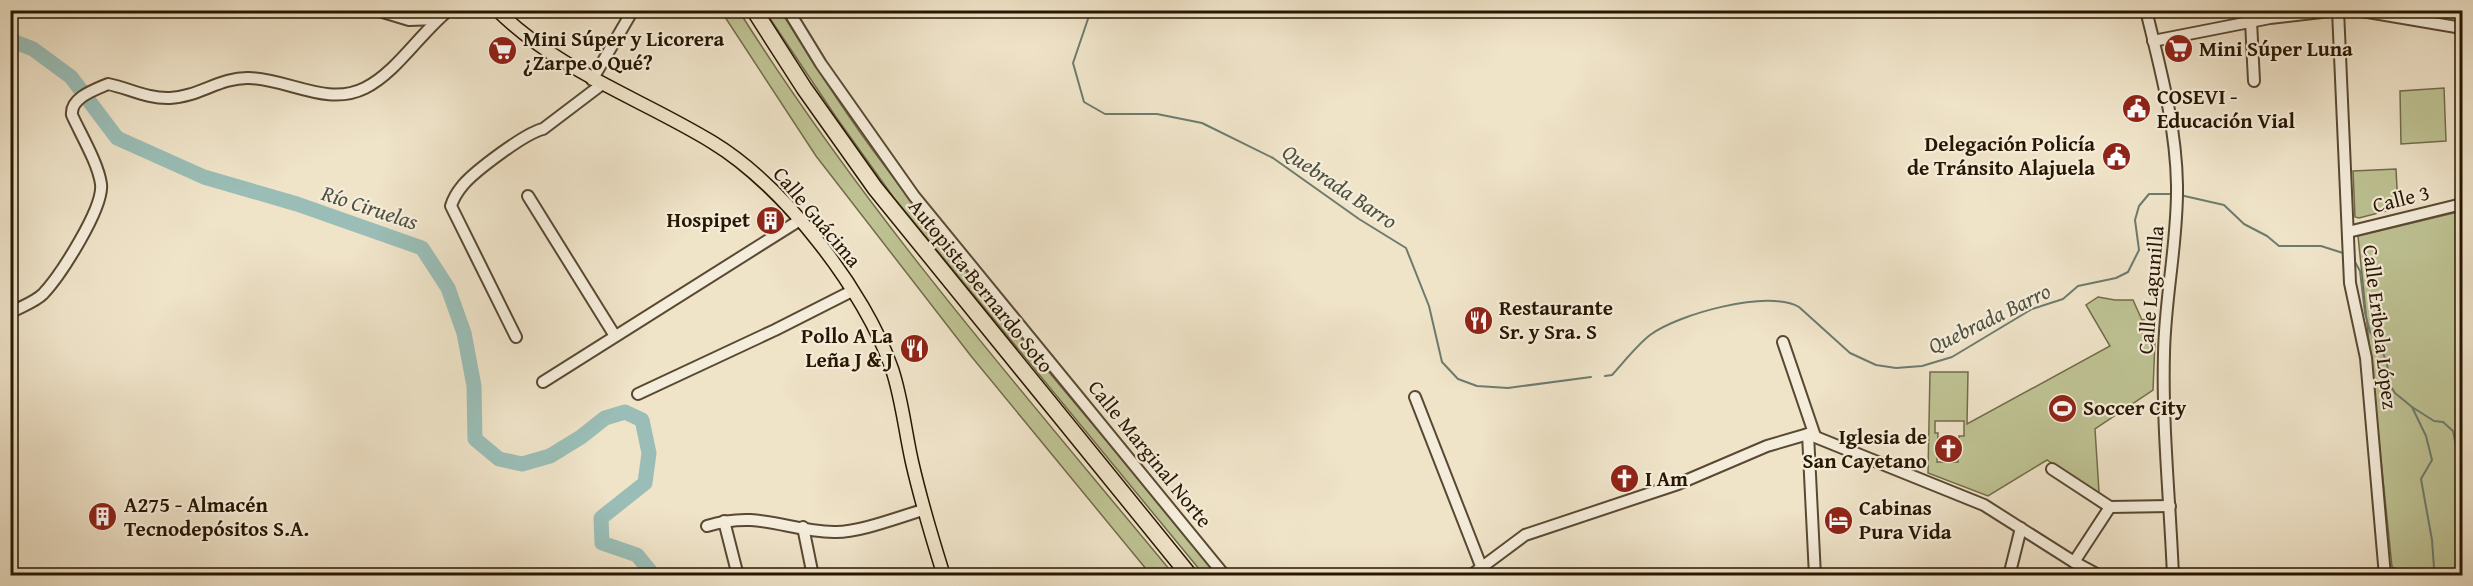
<svg xmlns="http://www.w3.org/2000/svg" width="2473" height="586" viewBox="0 0 2473 586" font-family="'Gentium Book Plus',serif">
  <style>
    .green { fill: #bec293; stroke: #726c4a; stroke-width: 1.5; fill-rule: evenodd }
    .lines { fill: none; stroke-linecap: round; stroke-linejoin: round }
    .stream { stroke: #6c7b6e; stroke-width: 2 }
    .river { stroke: #9abeb7; stroke-width: 15 }
    .minor-casing { stroke: #594932; stroke-width: 14 }
    .major-casing { stroke: #271600; stroke-width: 15 }
    .highway-casing { stroke: #271600; stroke-width: 18 }
    .minor { stroke: #f5eddb; stroke-width: 10 }
    .major { stroke: #efe3c8; stroke-width: 12 }
    .highway { stroke: #efe3c8; stroke-width: 15 }
    .labels { text-anchor: middle; stroke-width: 4.5; stroke-linejoin: round; paint-order: stroke }
    .poi-label { font-size: 21px; font-weight: bold; fill: #271600; stroke: #f5eddb; text-anchor: start }
    .street-label { font-size: 21px; fill: #271600; stroke: #f5eddb }
    .water-label { font-size: 22px; font-style: italic; fill: #4f5140; stroke: #f5eddb }
  </style>
  <rect width="100%" height="100%" fill="#efe3c8"/>
  <filter id="stains"><feTurbulence type="fractalNoise" baseFrequency=".00333" numOctaves="4"/><feColorMatrix values="0 0 0 0 .2 0 0 0 0 .09 0 0 0 0 .02 0 0 0 .5 -.17"/></filter>
  <radialGradient id="worn" r=".72"><stop offset=".6" stop-color="#630" stop-opacity="0"/><stop offset="1" stop-color="#630" stop-opacity=".3"/></radialGradient>
  <!-- green -->
  <g class="green">
    <path d="M721,11H739C865,212 1023,392 1174,575H1151L971,356L816,156Z"/>
    <path d="M765,11H781C813,63 847,116 884,165C989,307 1107,439 1219,575H1204L894,198L836,117Z"/>
    <path d="M2444,88L2446,141L2401,144L2400,91Z"/>
    <path d="M2396,169L2398,208L2359,218L2355,217L2353,171Z"/>
    <path d="M2462,211V575H2413L2392,567L2358,236Z"/>
    <path d="M2098,297L2115,300H2133L2142,320L2156,316L2153,390L2095,429L2099,492L2096,495L2047,460L1988,496L1928,473L1930,372H1968L1967,424L2110,346L2086,305ZM1935,421H1964V436H1959L1958,462H1937L1938,433H1935Z"/>
  </g>
  <g class="lines">
    <!-- stream -->
    <g class="stream">
      <path d="M1091,10L1073,63L1084,102L1105,114H1157L1202,123L1273,158L1359,219L1406,248L1429,306L1442,362L1458,379L1477,386L1508,388L1591,377"/>
      <path d="M2180,195L2224,205L2244,224L2267,236L2279,246H2321L2343,253"/>
      <path d="M2355,262L2360,271L2365,313L2370,332L2382,350L2387,364L2390,385L2395,393L2412,407L2434,421L2443,422L2453,431L2456,446L2462,448"/>
      <path d="M1605,376L1612,375C1624,362 1636,346 1650,335C1678,314 1769,289 1799,307L1850,353L1876,365L1896,368L1922,366L1952,357L2032,309L2063,299L2078,286L2116,278L2128,272L2139,250L2135,220L2139,206L2149,194H2174"/>
      <path d="M2412,407L2426,436L2432,460L2421,479L2432,540L2434,568"/>
    </g>
    <!-- river -->
    <path class="river" d="M10,40L33,49L71,77L117,138L204,177L297,204L422,248L448,288L464,333L474,386L475,439L499,459L522,464L550,456L581,437L605,418L625,412L642,420L649,453L645,483L601,518L602,543L637,555L654,576"/>
    <defs>
      <g id="minor">
        <path d="M376,10L409,20L438,19"/>
        <path d="M788,10L821,64L914,196L1225,576"/>
        <path d="M2146,10C2160,68 2176,125 2177,185C2178,241 2165,296 2164,353C2162,427 2170,501 2173,576"/>
        <path d="M2338,10L2350,283L2366,358L2385,576"/>
        <path d="M2356,10L2462,28"/>
        <path d="M2251,21L2254,81"/>
        <path d="M2153,41L2270,18L2339,10"/>
        <path d="M592,80L633,10"/>
        <path d="M528,196L615,336"/>
        <path d="M2348,232L2462,204"/>
        <path d="M10,313C20,307 35,302 43,294C60,276 104,208 101,184C98,163 81,135 72,115C70,98 94,90 108,84C128,88 148,99 170,98C198,97 221,77 249,78C289,79 327,107 365,88C396,73 421,32 449,10"/>
        <path d="M516,337L451,206C453,199 458,191 463,185C475,171 525,133 543,129L601,85"/>
        <path d="M1783,342L1815,436"/>
        <path d="M543,382L800,220"/>
        <path d="M638,394L775,330L852,291"/>
        <path d="M1415,397L1481,566"/>
        <path d="M1808,434L1815,576"/>
        <path d="M2052,469L2110,507L2170,506"/>
        <path d="M724,521L738,576"/>
        <path d="M707,526C760,510 785,531 834,532C858,533 899,517 923,510"/>
        <path d="M803,527L813,576"/>
        <path d="M2074,562L2110,507"/>
        <path d="M1470,576L1525,535L1678,484L1767,446L1808,434L1984,505L2074,562L2100,576"/>
        <path d="M2009,576L2021,528"/>
      </g>
      <path id="major" d="M497,10C560,72 638,97 712,142C783,185 865,290 892,369C902,399 905,431 912,462C921,501 932,538 944,576"/>
      <path id="highway" d="M754,10L804,88L875,188L1190,576"/>
    </defs>
    <!-- minor casing -->
    <use href="#minor" class="minor-casing"/>
    <!-- major casing -->
    <use href="#major" class="major-casing"/>
    <!-- highway casing -->
    <use href="#highway" class="highway-casing"/>
    <!-- minor -->
    <use href="#minor" class="minor"/>
    <!-- major -->
    <use href="#major" class="major"/>
    <!-- highway -->
    <use href="#highway" class="highway"/>
  </g>
  <!-- icons -->
  <defs>
    <symbol id="supermarket-disc" viewBox="-11 -11 22 22"><circle r="9.5" fill="#8f2418" stroke="#f5eddb"/><path d="M-6-5.5h2.5l.6 2H6L4.5 2H-2.5L-4.4-4H-6ZM-1.5 3.2a1.3 1.3 0 1 0 .1 0ZM3 3.2a1.3 1.3 0 1 0 .1 0Z" fill="#fff"/></symbol>
    <symbol id="civic-disc" viewBox="-11 -11 22 22"><circle r="9.5" fill="#8f2418" stroke="#f5eddb"/><path d="M-.6-6.5H3V-4.5H.6V-3L4-1V1h2V6H-6V1h2V-1L-.6-3ZM-1.2 2.5V6h2.4V2.5Z" fill="#fff"/></symbol>
    <symbol id="building-disc" viewBox="-11 -11 22 22"><circle r="9.5" fill="#8f2418" stroke="#f5eddb"/><path d="M-4-6H4V6H1V3H-1V6H-4ZM-2.5-4.3h1.7v1.8h-1.7ZM.8-4.3h1.7v1.8H.8ZM-2.5-1h1.7V.8h-1.7ZM.8-1h1.7V.8H.8Z" fill="#fff"/></symbol>
    <symbol id="restaurant-disc" viewBox="-11 -11 22 22"><circle r="9.5" fill="#8f2418" stroke="#f5eddb"/><path d="M-5-6h1v4h1v-4h1v4h1v-4h1v5L-1.5 .5V6h-2V.5L-5-1ZM5-6V6H3V1.5H1.5Q1.5-4 5-6Z" fill="#fff"/></symbol>
    <symbol id="stadium-disc" viewBox="-11 -11 22 22"><circle r="9.5" fill="#8f2418" stroke="#f5eddb"/><path d="M0-5a6.5 5 0 1 0 0 10a6.5 5 0 1 0 0-10ZM-3.5-1.8h7v3.6h-7Z" fill="#fff"/></symbol>
    <symbol id="church-disc" viewBox="-11 -11 22 22"><circle r="9.5" fill="#8f2418" stroke="#f5eddb"/><path d="M-1.2-6h2.4v3.5h3.3v2.4h-3.3V6h-2.4V-.1h-3.3v-2.4h3.3Z" fill="#fff"/></symbol>
    <symbol id="hotel-disc" viewBox="-11 -11 22 22"><circle r="9.5" fill="#8f2418" stroke="#f5eddb"/><path d="M-6-4.5h1.5V1H6V5H4.5V3h-9V5H-6ZM-4 0a1.8 1.8 0 1 1 3.6 0ZM.5 0V-2.5h3Q6-2.5 6 0Z" fill="#fff"/></symbol>
  </defs>
  <g fill-rule="evenodd">
    <use href="#supermarket-disc" x="2162" y="32" width="33" height="33"/>
    <use href="#supermarket-disc" x="486" y="34" width="33" height="33"/>
    <use href="#civic-disc" x="2120" y="92" width="33" height="33"/>
    <use href="#civic-disc" x="2100" y="140" width="33" height="33"/>
    <use href="#building-disc" x="754" y="204" width="33" height="33"/>
    <use href="#restaurant-disc" x="1462" y="304" width="33" height="33"/>
    <use href="#restaurant-disc" x="898" y="332" width="33" height="33"/>
    <use href="#stadium-disc" x="2046" y="392" width="33" height="33"/>
    <use href="#church-disc" x="1932" y="432" width="33" height="33"/>
    <use href="#church-disc" x="1608" y="462" width="33" height="33"/>
    <use href="#building-disc" x="86" y="500" width="33" height="33"/>
    <use href="#hotel-disc" x="1822" y="504" width="33" height="33"/>
  </g>
  <g class="labels">
    <!-- poi labels -->
    <g class="poi-label">
      <text x="523" y="46">Mini Súper y Licorera<tspan x="523" dy="24">¿Zarpe o Qué?</tspan></text>
      <text x="2199" y="56">Mini Súper Luna</text>
      <text x="2157" y="104">COSEVI -<tspan x="2157" dy="24">Educación Vial</tspan></text>
      <text x="2095" y="151" text-anchor="end">Delegación Policía<tspan x="2095" dy="24">de Tránsito Alajuela</tspan></text>
      <text x="750" y="227" text-anchor="end">Hospipet</text>
      <text x="1499" y="315">Restaurante<tspan x="1499" dy="24">Sr. y Sra. S</tspan></text>
      <text x="893" y="343" text-anchor="end">Pollo A La<tspan x="893" dy="24">Leña J &amp; J</tspan></text>
      <text x="2083" y="415">Soccer City</text>
      <text x="1927" y="444" text-anchor="end">Iglesia de<tspan x="1927" dy="24">San Cayetano</tspan></text>
      <text x="1645" y="486">I Am</text>
      <text x="124" y="512">A275 - Almacén<tspan x="124" dy="24">Tecnodepósitos S.A.</tspan></text>
      <text x="1859" y="515">Cabinas<tspan x="1859" dy="24">Pura Vida</tspan></text>
    </g>
    <!-- street labels -->
    <g class="street-label">
      <text transform="translate(2401 199) rotate(-14)" y="7">Calle 3</text>
      <text transform="translate(817 217) rotate(50)" y="7">Calle Guácima</text>
      <text transform="translate(981 286) rotate(51)" y="7">Autopista Bernardo Soto</text>
      <text transform="translate(2151 290) rotate(-85)" y="7">Calle Lagunilla</text>
      <text transform="translate(2380 327) rotate(83)" y="7">Calle Eribela López</text>
      <text transform="translate(1150 454) rotate(51)" y="7">Calle Marginal Norte</text>
    </g>
    <!-- water labels -->
    <g class="water-label">
      <text transform="translate(1340 186) rotate(34)" y="8">Quebrada Barro</text>
      <text transform="translate(370 207) rotate(18)" y="8">Río Ciruelas</text>
      <text transform="translate(1989 318) rotate(-26)" y="8">Quebrada Barro</text>
    </g>
  </g>
  <!-- margin -->
  <rect width="2473" height="586" fill="none" stroke="#efe3c8" stroke-width="36"/>
  <rect x="12" y="12" width="2449" height="562" fill="none" stroke="#271600" stroke-width="3"/>
  <rect x="18" y="18" width="2437" height="550" fill="none" stroke="#271600" stroke-width="1.5"/>
  <rect width="100%" height="100%" filter="url(#stains)"/>
  <rect width="100%" height="100%" fill="url(#worn)"/>
</svg>
